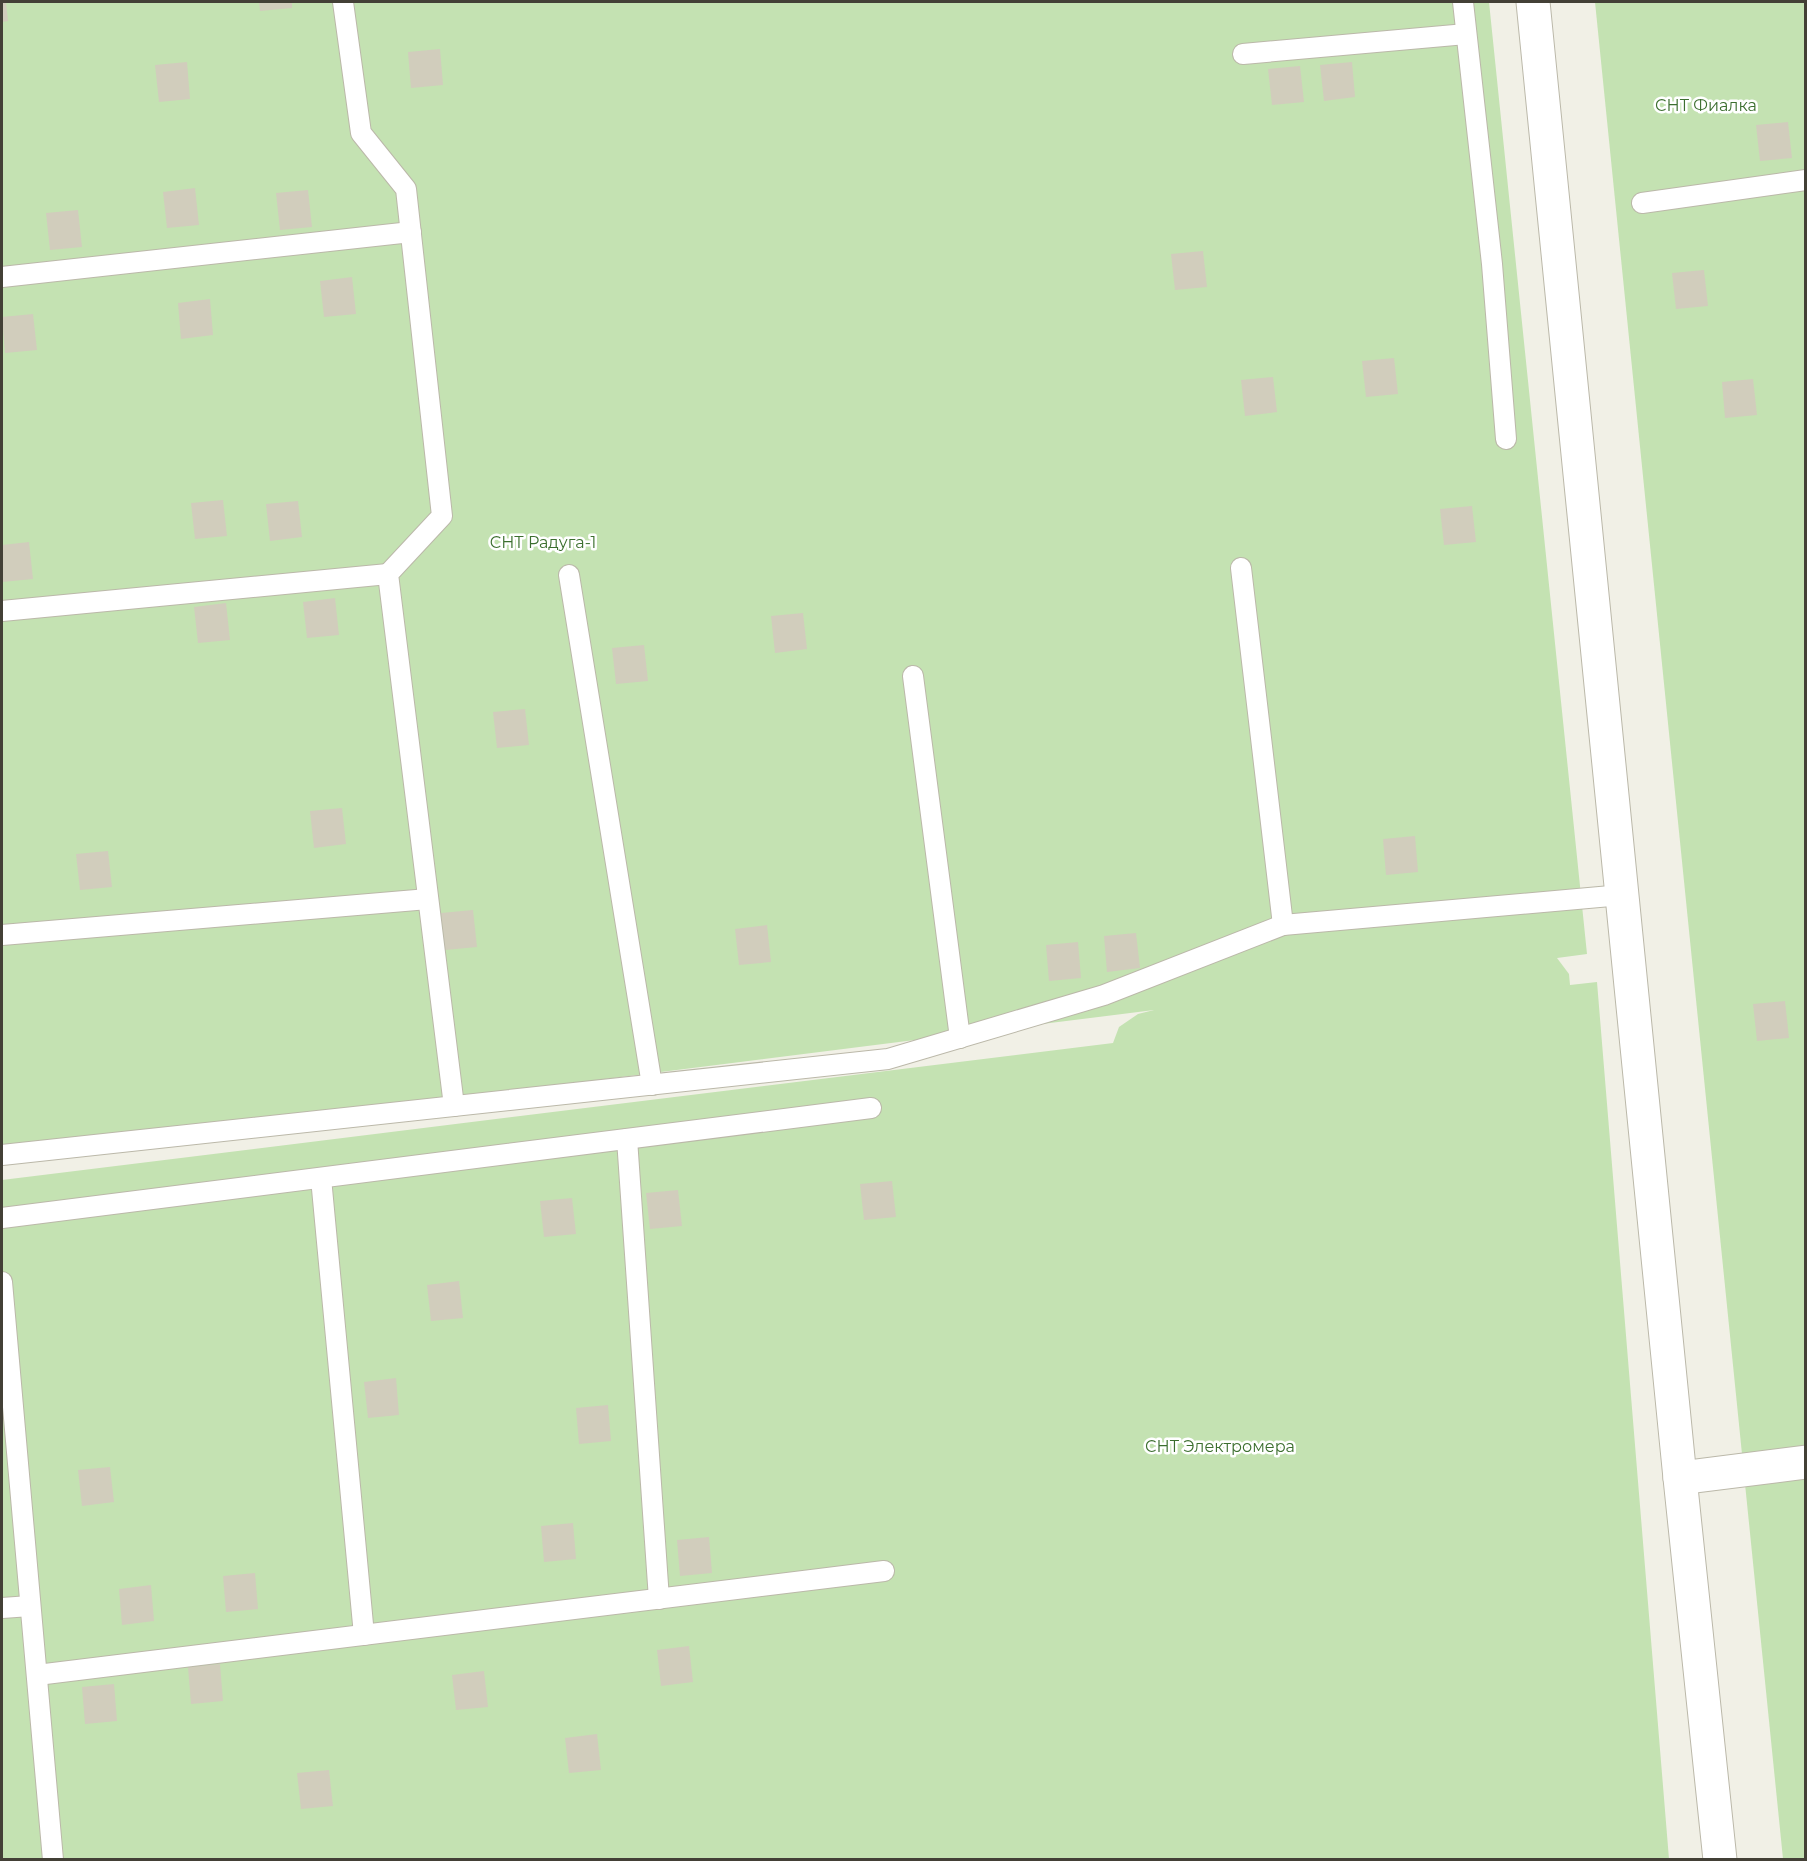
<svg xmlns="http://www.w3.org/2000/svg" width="1807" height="1861" viewBox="0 0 1807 1861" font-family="Montserrat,sans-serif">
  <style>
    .green { fill: #c4e2b2 }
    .building { fill: #d1cdbc }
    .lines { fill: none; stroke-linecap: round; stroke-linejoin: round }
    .service-casing { stroke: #bbb8a9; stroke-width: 22 }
    .minor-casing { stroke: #bbb8a9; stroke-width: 35 }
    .tertiary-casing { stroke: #bbb8a9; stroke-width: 35 }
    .service { stroke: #fff; stroke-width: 20 }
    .minor { stroke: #fff; stroke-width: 33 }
    .tertiary { stroke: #fff; stroke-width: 33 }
    .labels { text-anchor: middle; stroke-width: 5; stroke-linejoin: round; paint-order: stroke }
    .park-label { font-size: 16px; fill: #3c6f2f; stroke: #fff }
  </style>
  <rect width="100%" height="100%" fill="#f1f0e6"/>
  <!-- green -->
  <g class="green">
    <path d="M2,2H1489L1587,954L1557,958L1569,974L1570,985L1597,982L1669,1859H2V1180L1113,1043L1119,1027L1138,1014L1154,1010L2,1155Z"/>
    <path d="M1595,2H1805V1859H1783Z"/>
  </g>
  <!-- building -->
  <g class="building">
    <path d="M2,2H6L8,21L2,22Z"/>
    <path d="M259,2H292V8L260,11Z"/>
    <path d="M440,49L443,85L411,88L408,52Z"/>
    <path d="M187,62L190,99L159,102L155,65Z"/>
    <path d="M1352,62L1355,97L1324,101L1320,65Z"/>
    <path d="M1300,66L1304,102L1272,105L1268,69Z"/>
    <path d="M1788,122L1792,158L1760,161L1756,125Z"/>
    <path d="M195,188L199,225L167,228L163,192Z"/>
    <path d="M308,190L312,227L280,230L276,193Z"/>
    <path d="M78,210L82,247L50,250L46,213Z"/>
    <path d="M1203,251L1207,287L1175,290L1171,254Z"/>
    <path d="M1704,270L1708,306L1676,309L1672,273Z"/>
    <path d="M352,277L356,314L324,317L320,281Z"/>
    <path d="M210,299L213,335L181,339L178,303Z"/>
    <path d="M33,314L37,350L5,353L2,317Z"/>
    <path d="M1394,358L1398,394L1366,397L1362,361Z"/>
    <path d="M1273,377L1277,412L1245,416L1241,380Z"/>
    <path d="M1753,379L1757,415L1725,418L1722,382Z"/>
    <path d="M223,500L227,536L195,539L191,503Z"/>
    <path d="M298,501L302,537L270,541L266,504Z"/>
    <path d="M1472,506L1476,542L1444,545L1440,509Z"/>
    <path d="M29,542L33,579L2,582V545Z"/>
    <path d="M335,598L339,635L307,638L303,602Z"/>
    <path d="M226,603L230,640L198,643L194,607Z"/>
    <path d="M803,613L807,649L775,653L771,616Z"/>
    <path d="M644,645L648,681L616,684L612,648Z"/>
    <path d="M525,709L529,745L497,748L493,712Z"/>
    <path d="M342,808L346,844L314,848L310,811Z"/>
    <path d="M1415,836L1418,872L1386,875L1383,839Z"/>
    <path d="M108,851L112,887L80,890L76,854Z"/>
    <path d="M473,910L477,947L445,950L441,913Z"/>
    <path d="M767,925L771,962L739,965L735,929Z"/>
    <path d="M1136,933L1140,968L1107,972L1104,936Z"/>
    <path d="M1078,942L1081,978L1049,981L1046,945Z"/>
    <path d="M1785,1001L1789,1038L1757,1041L1753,1004Z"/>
    <path d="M892,1181L896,1217L864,1220L860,1184Z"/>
    <path d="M678,1190L682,1226L650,1229L646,1193Z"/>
    <path d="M572,1198L576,1234L544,1237L540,1201Z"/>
    <path d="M459,1281L463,1318L431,1321L427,1285Z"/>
    <path d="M396,1378L399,1415L368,1418L364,1382Z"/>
    <path d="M608,1405L611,1441L579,1444L576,1408Z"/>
    <path d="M110,1467L114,1502L82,1506L78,1470Z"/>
    <path d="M573,1523L576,1559L544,1562L541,1526Z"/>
    <path d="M709,1537L712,1573L680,1576L677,1540Z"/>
    <path d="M255,1573L258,1609L226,1612L223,1576Z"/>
    <path d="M151,1585L154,1621L122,1625L119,1589Z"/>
    <path d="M689,1646L693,1682L661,1686L657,1650Z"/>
    <path d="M220,1664L223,1701L191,1704L188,1667Z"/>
    <path d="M484,1671L488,1707L456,1710L452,1675Z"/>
    <path d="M114,1684L117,1721L85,1724L82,1687Z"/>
    <path d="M597,1734L601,1770L569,1773L565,1738Z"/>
    <path d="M329,1770L333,1806L301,1809L297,1773Z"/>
  </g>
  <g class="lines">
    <defs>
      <g id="service">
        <path d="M343,2L361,133L406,189L442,516L388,574L454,1106"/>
        <path d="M1463,2L1492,264L1506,439"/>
        <path d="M1243,54L1466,34"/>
        <path d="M1642,203L1806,180"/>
        <path d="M2,277L411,232"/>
        <path d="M1241,568L1283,925"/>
        <path d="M569,575L652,1085"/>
        <path d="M2,611L388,574"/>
        <path d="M913,676L960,1038"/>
        <path d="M2,935L428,899"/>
        <path d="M627,1139L659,1599"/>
        <path d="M2,1155L888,1059L1104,995L1283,925L1622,895"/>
        <path d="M321,1178L364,1635"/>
        <path d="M2,1218L871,1108"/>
        <path d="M2,1282L53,1860"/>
        <path d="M2,1608L30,1606"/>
        <path d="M37,1675L884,1571"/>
      </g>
      <path id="minor" d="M1680,1478L1806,1462"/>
      <path id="tertiary" d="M1533,2L1680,1478L1720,1860"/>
    </defs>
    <!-- service casing -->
    <use href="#service" class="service-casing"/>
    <!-- minor casing -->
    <use href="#minor" class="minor-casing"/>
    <!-- tertiary casing -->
    <use href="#tertiary" class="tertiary-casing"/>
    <!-- service -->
    <use href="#service" class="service"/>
    <!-- minor -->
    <use href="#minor" class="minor"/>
    <!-- tertiary -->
    <use href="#tertiary" class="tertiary"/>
  </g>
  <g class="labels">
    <!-- park labels -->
    <g class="park-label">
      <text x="1706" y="111">СНТ Фиалка</text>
      <text x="543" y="548">СНТ Радуга-1</text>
      <text x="1220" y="1452">СНТ Электромера</text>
    </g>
  </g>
  <!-- border -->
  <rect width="1807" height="1861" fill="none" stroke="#434036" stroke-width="6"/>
</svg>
